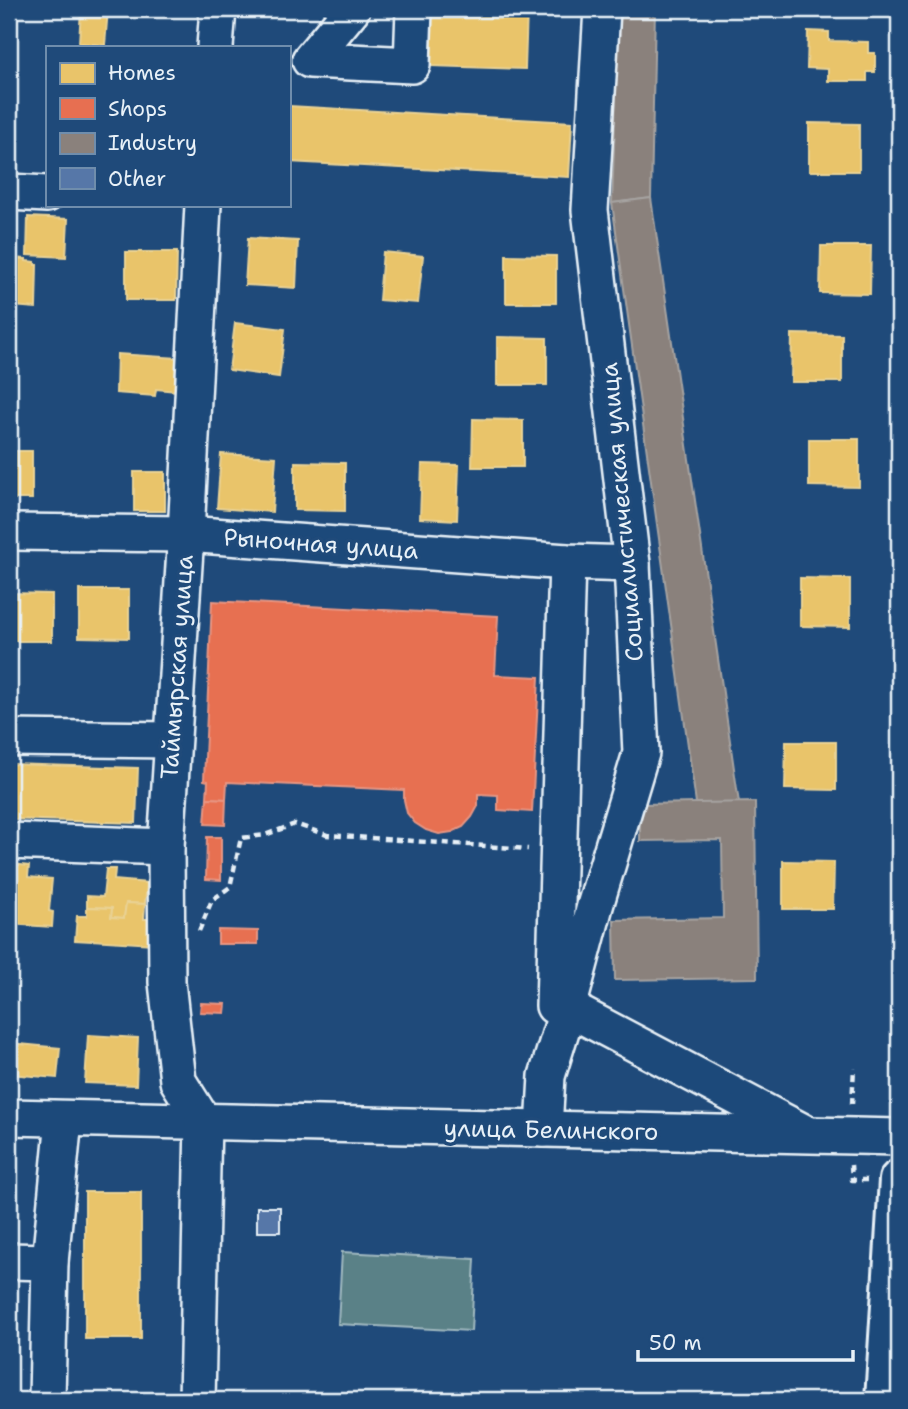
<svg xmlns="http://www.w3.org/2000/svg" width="908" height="1409" viewBox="0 0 908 1409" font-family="'Shantell Sans',sans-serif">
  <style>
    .pitch { fill: #5a8187; stroke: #a1b9c0; stroke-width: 2 }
    .homes { fill: #e9c46a; stroke: #e9d295; stroke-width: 2 }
    .shops { fill: #e76f51; stroke: #e79683; stroke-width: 2 }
    .industry { fill: #8a817c; stroke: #a6a3a1; stroke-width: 2 }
    .building { fill: #5677a8; stroke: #e8f1f8; stroke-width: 2 }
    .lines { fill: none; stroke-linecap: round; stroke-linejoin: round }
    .minor-casing { stroke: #e8f1f8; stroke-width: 40 }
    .major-casing { stroke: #e8f1f8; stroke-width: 44 }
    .path { stroke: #e8f1f8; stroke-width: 4.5; stroke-dasharray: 7 5; stroke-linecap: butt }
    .minor { stroke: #1f4a7a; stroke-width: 35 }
    .major { stroke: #1f4a7a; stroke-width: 38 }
    .labels { text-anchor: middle; stroke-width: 7; stroke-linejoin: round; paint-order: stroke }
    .street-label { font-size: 24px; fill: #e8f1f8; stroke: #1f4a7a }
  </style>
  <rect width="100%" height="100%" fill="#1f4a7a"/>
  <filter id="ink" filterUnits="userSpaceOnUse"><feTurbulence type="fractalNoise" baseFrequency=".0143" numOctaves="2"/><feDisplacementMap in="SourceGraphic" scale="14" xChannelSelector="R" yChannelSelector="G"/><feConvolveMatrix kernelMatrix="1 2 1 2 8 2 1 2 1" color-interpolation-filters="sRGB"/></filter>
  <g filter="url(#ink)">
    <!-- pitch -->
    <path class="pitch" d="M342,1252L475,1259L471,1331L338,1324Z"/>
    <!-- homes -->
    <g class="homes">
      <path d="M81,9H108L105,45L79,43Z"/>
      <path d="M433,9H527L525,69L431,66Z"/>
      <path d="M808,31L829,32V41L868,42V53H875V72H867V81H828V69L807,68Z"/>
      <path d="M289,106L572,122L569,177L289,162Z"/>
      <path d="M809,123L859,124V171H809Z"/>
      <path d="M28,217L68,219L66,257L27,255Z"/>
      <path d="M248,238L298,241L296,288L245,285Z"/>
      <path d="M821,246H871L870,294L820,293Z"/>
      <path d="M126,252H177L176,300H126Z"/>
      <path d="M383,252L423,256L418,303L379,300Z"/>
      <path d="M506,255L556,256V303H506Z"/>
      <path d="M9,258L26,259V261L35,262V265H37L36,308L13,306L14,285H9Z"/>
      <path d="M235,323L285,329L279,377L229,370Z"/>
      <path d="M792,334L842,335V382H791Z"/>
      <path d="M497,337L547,338V385H497Z"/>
      <path d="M117,354L178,358L176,391L156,389L155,396L116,393Z"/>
      <path d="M473,419L523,420V467H472Z"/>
      <path d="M809,439H859V487L809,486Z"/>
      <rect x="9" y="451" width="23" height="48"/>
      <path d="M221,454L276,457L272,512L217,508Z"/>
      <path d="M295,462L345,463V511L295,510Z"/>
      <path d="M422,464L459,465L457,520L420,518Z"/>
      <rect x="134" y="472" width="31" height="39"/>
      <path d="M800,578L850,579V627L800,626Z"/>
      <path d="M79,590H129V638L79,637Z"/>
      <path d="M9,593L52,594V641H9Z"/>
      <path d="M786,742H836V790L785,789Z"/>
      <path d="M9,764L138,768L136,823L9,819Z"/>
      <path d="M783,861L834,862L833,909H783Z"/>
      <path d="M11,864L29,866L28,877L52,879L49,911L53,912L52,927L9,924Z"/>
      <path d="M106,869H115L114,880L147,883L145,904L126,903L124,918L111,917L112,908L87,907V896L103,897Z"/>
      <path d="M126,903L145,904L144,919H155L153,944L91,940V941L75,940L77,916H87V907L112,908L111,917L124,918Z"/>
      <path d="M88,1035L138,1038L136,1085L85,1083Z"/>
      <path d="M9,1043L60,1048L57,1078L9,1074Z"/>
      <rect x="85" y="1192" width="56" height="147"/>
    </g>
    <!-- shops -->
    <g class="shops">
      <path d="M212,601L498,616L495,675L539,677L532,812L498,810V795L478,794V806L472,817L463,827L452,832L439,834L426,830L415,823L407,813L404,800V790L227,782L226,799L207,798L208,781L204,780Z"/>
      <path d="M207,798L226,799L225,825L205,824Z"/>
      <path d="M207,837H221V880L206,879Z"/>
      <path d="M218,930L258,931V944H218Z"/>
      <path d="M201,1003L226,1004L225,1013L200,1012Z"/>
    </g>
    <!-- industry -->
    <g class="industry">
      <path d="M619,9H655L651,198L612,203Z"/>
      <path d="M651,198L739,803H696L612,203Z"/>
      <path d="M755,802L757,978L615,980L614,920L723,918L722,840L640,841V804Z"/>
    </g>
    <!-- building -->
    <rect class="building" x="257" y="1207" width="23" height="25"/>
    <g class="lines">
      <defs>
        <g id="minor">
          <path d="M352,9L310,60L412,65L414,9"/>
          <path d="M215,47L218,9"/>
          <path d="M9,192L47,194"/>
          <path d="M9,532L186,534L567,562L632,564"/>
          <path d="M9,738L172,740"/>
          <path d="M9,841L166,847"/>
          <path d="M554,1006L567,562"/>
          <path d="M568,1008L803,1132"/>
          <path d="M9,1117L899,1137"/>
          <path d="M203,1121L178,1081L167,982L166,847L186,534L203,205"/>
          <path d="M544,1129L547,1076L568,1008L595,906L641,753L632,564L590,210L602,9"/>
          <path d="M9,1261L50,1262"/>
          <path d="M47,1400L50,1262L64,1119"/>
          <path d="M197,1400L203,1121"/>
        </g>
        <path id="major" d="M885,1400L899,1180"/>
      </defs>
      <!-- minor casing -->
      <use href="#minor" class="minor-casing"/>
      <!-- major casing -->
      <use href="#major" class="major-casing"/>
      <!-- path -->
      <g class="path">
        <path d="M199,931L212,900L230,887L241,838L265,835L295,824L327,835L528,849"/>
        <path d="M852,1104L854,1068"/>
        <path d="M851,1165L852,1180H867"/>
      </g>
      <!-- minor -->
      <use href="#minor" class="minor"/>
      <!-- major -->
      <use href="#major" class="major"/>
    </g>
  </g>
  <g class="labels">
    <!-- street labels -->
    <g class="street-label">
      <text transform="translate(622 512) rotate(-95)" y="8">Социалистическая улица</text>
      <text transform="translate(321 544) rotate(4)" y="8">Рыночная улица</text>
      <text transform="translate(177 667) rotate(-86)" y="8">Таймырская улица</text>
      <text transform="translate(551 1130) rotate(1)" y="8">улица Белинского</text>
    </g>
  </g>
  <!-- margin -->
  <rect width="908" height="1409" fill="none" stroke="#1f4a7a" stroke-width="35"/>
  <rect x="18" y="18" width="873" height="1374" fill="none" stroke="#e8f1f8" stroke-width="2.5" filter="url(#ink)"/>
  <!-- legend -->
  <rect x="46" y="46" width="245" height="161" fill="#1f4a7a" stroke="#6f8dac" stroke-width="2"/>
  <rect x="60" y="63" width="35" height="21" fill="#e9c46a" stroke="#6f8dac" stroke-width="2"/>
  <text x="108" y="80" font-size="21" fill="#e8f1f8">Homes</text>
  <rect x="60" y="98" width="35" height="21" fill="#e76f51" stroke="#6f8dac" stroke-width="2"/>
  <text x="108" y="116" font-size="21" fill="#e8f1f8">Shops</text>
  <rect x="60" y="133" width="35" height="21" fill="#8a817c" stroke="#6f8dac" stroke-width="2"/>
  <text x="108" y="150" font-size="21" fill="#e8f1f8">Industry</text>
  <rect x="60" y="168" width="35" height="21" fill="#5677a8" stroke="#6f8dac" stroke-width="2"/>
  <text x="108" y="186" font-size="21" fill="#e8f1f8">Other</text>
  <!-- scale -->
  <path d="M638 1350v10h215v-10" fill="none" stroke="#e8f1f8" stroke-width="3.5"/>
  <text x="649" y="1350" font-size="21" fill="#e8f1f8" stroke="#1f4a7a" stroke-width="5" paint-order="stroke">50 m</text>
</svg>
